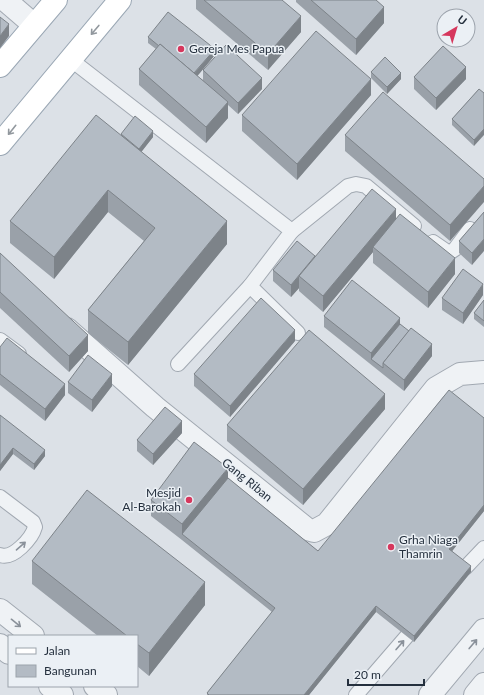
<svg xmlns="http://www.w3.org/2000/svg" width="484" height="695" viewBox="0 0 484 695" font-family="Lato,sans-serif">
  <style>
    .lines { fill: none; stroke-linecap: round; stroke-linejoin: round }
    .lane-casing { stroke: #a1a8b1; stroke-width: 16 }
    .street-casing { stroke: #a1a8b1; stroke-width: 24 }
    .primary-casing { stroke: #9aa7b4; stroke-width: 24 }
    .lane { stroke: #eff2f5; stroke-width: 14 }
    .street { stroke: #eff2f5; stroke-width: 22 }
    .primary { stroke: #fff; stroke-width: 22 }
    .wall { fill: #9aa1a9 }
    .shaded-wall { fill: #7d8389 }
    .building { fill: #b3bbc4; stroke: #7d8389 }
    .oneway { stroke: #92989e }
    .oneway2 { stroke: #8a919a }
    .poi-dot { fill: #d6375d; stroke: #ebf0f5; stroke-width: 1.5 }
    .labels { text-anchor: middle; stroke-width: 3; stroke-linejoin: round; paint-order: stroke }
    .poi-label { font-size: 12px; fill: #25303e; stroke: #ebf0f5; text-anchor: start }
    .street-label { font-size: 12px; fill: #25303e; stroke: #ebf0f5 }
  </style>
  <rect width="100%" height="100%" fill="#dce1e7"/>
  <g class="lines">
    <defs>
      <g id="lane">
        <path d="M70,59L292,231L250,286L178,364"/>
        <path d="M292,231L348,186L356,184L366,186L414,226"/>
        <path d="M433,242L449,253L455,249L470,229"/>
        <path d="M250,286L298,333"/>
        <path d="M0,340L19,354"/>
        <path d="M0,497L33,522L35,527C32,538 13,560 0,555"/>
        <path d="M465,568L484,548"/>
        <path d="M356,695L407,636"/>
      </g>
      <g id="street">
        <path d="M5,0L34,25"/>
        <path d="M67,329L155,407L297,521L307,529L314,531L327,524L436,388L460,374L484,372"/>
        <path d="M0,610L33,636"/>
        <path d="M0,645L9,653"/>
        <path d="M50,686L62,695"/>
        <path d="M95,686L106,695"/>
        <path d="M430,695L484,630"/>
        <path d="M475,695L484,684"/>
      </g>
      <g id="primary">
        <path d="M0,66L56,0"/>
        <path d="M0,144L120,0"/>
      </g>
    </defs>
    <!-- lane casing -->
    <use href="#lane" class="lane-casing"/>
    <!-- street casing -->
    <use href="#street" class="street-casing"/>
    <!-- primary casing -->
    <use href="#primary" class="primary-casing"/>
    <!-- lane -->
    <use href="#lane" class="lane"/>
    <!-- street -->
    <use href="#street" class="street"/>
    <!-- primary -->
    <use href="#primary" class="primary"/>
  </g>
  <!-- wall -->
  <g class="wall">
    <path d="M196,0H282L301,32L268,70L196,9Z"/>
    <path d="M296,0H376L384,23L356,55L296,2Z"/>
    <path d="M148,37L215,55L197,76L203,80V70L262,89L238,114L228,105V118L206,143L139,85V69L156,49L148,43Z"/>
    <path d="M371,72L401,79L387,94L371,78Z"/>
    <path d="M414,77L466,79L436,110L414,89Z"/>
    <path d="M479,89L474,146L452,125V119Z"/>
    <path d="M371,95L297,180L242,131V115Z"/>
    <path d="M121,134L153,137L141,152L227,244L128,365L88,333V310L144,241L108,212L54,279L10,243V221L121,135Z"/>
    <path d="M345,135L484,179L450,241L345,151Z"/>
    <path d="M484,212L472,265L459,253V241Z"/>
    <path d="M396,219L455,274L428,308L373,263V252L323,312L299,291V288L291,297L273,281V270L315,256Z"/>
    <path d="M0,253L88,351L69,372L0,308Z"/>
    <path d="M483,295L463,324L442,310V298Z"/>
    <path d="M484,300V327L474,319V313Z"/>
    <path d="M324,316L400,324L432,356L404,391L324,327Z"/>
    <path d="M295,341L230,417L194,386V374Z"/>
    <path d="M0,347L65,395L45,421L0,385Z"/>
    <path d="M68,382L112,386L92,412L68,393Z"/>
    <path d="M385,409L303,505L227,441V425Z"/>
    <path d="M0,415L45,456L34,470L13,454L0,471Z"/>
    <path d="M484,418V511L452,551L471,572L414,642L376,612L309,695H207V693L272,612L182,540L151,516V500L228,478L318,551Z"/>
    <path d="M182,433L153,465L137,451V440Z"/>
    <path d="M32,561L205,605L149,676L137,666V636H98L32,584Z"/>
  </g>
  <!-- shaded-wall -->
  <g class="shaded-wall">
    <path d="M384,7V23L356,55V39Z"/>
    <path d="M301,16V32L268,70V54Z"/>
    <path d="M9,24V36L0,48V36Z"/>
    <path d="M215,49V55L194,80V74Z"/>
    <path d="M466,67V79L436,110V98Z"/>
    <path d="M401,73V79L387,94V87Z"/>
    <path d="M262,78V89L238,114V103Z"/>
    <path d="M371,79V95L297,180V164Z"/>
    <path d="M228,102V118L206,143V127Z"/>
    <path d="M484,129V135L474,146V140Z"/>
    <path d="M153,131V137L139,155V149Z"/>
    <path d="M484,186V202L450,241V225Z"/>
    <path d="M108,190V212L54,279V257Z"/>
    <path d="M396,209V225L373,247V252L323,312V296Z"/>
    <path d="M227,221V244L128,365V342Z"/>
    <path d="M484,239V251L472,265V253Z"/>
    <path d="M455,258V274L428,308V292Z"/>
    <path d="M299,276V288L291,297V285Z"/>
    <path d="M483,284V295L463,324V313Z"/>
    <path d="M400,318V330L371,359V353Z"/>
    <path d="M295,330V341L230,417V406Z"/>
    <path d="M88,335V351L69,372V356Z"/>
    <path d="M432,344V356L404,391V380Z"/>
    <path d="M112,374V386L92,412V400Z"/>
    <path d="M65,384V395L45,421V409Z"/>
    <path d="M385,394V409L303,505V489Z"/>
    <path d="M182,421V433L153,465V454Z"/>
    <path d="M13,448V454L0,471V465Z"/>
    <path d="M45,450V456L34,470V464Z"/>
    <path d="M228,468V484L182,534V524Z"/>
    <path d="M484,505V511L449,555V549Z"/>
    <path d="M471,566V572L414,642V636Z"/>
    <path d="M205,582V605L149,676V653Z"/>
    <path d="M376,606V612L309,695H304Z"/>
  </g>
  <!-- building -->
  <g class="building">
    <path d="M204,0H282L301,16L268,54Z"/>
    <path d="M311,0H376L384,7L356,39Z"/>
    <path d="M168,12L215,49L194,73L160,44L159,46L148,37Z"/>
    <path d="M0,17L9,24L0,36Z"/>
    <path d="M316,31L371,79L297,164L242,115Z"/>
    <path d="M160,44L228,102L206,127L139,69Z"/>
    <path d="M226,45L262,78L238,103L203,70Z"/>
    <path d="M443,46L466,67L436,98L414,77Z"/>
    <path d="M385,57L401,73L387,87L371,72Z"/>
    <path d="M479,89L484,93V129L474,140L452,119Z"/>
    <path d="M383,92L484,179V186L450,225L345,135Z"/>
    <path d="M96,115L227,221L128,342L88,310L155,228L108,190L54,257L10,221Z"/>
    <path d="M135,116L153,131L139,149L121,134Z"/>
    <path d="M372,189L396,209L323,296L299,276Z"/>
    <path d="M484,212V239L472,253L459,241Z"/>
    <path d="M400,214L455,258L428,292L373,247Z"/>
    <path d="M297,241L315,256L291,285L273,270Z"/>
    <path d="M0,253L88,335L69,356L0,292Z"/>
    <path d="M463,269L483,284L463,313L442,298Z"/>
    <path d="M352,280L400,318L371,353L324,316Z"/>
    <path d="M261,298L295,330L230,406L194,374Z"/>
    <path d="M484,300V321L474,313Z"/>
    <path d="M400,324L409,331L383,363V368L371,359Z"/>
    <path d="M411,328L432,344L404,380L383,363Z"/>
    <path d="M309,330L385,394L303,489L227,425Z"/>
    <path d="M7,338L65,384L45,409L0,374V347Z"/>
    <path d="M88,355L112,374L92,400L68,382Z"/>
    <path d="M449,390L484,418V505L449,549L471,566L414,636L376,606L304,695H209L207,693L275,608L182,534L228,478L318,551Z"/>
    <path d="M165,407L182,421L153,454L137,440Z"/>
    <path d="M0,415L45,450L34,464L13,448L0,465Z"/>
    <path d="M194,442L228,468L182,524L151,500Z"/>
    <path d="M87,490L205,582L149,653L137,644V636H127L32,561Z"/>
  </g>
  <!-- one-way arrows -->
  <defs><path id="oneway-shaft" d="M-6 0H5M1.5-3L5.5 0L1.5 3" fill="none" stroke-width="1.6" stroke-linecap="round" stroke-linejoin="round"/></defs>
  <g class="oneway">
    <use href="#oneway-shaft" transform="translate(95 30) rotate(130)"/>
    <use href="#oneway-shaft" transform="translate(12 130) rotate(129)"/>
  </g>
  <g class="oneway2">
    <use href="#oneway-shaft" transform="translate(21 546) rotate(-41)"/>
    <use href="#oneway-shaft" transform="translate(16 623) rotate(39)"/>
    <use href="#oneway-shaft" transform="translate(473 644) rotate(-50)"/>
    <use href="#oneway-shaft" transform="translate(400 645) rotate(-49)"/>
  </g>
  <!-- markers -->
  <g class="poi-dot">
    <circle cx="181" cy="49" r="4"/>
    <circle cx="189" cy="500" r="4"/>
    <circle cx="391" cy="547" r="4"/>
  </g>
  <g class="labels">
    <!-- poi labels -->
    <g class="poi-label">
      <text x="189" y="53">Gereja Mes Papua</text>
      <text x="181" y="497" text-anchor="end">Mesjid<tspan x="181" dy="14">Al-Barokah</tspan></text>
      <text x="399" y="544">Grha Niaga<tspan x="399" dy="14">Thamrin</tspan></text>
    </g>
    <!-- street labels -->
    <g class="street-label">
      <text transform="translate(247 480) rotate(39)" y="4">Gang Riban</text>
    </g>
  </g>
  <!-- legend -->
  <rect x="8" y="635" width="130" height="52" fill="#ebf0f5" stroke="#9ca3ac"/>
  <rect x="16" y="648" width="20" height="6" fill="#ffffff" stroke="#9ca3ac"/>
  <text x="44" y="655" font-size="12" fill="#25303e">Jalan</text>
  <rect x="16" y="665" width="20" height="12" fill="#b3bbc4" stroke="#9ca3ac"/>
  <text x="44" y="675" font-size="12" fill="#25303e">Bangunan</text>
  <!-- north arrow -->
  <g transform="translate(456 28) rotate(38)"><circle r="19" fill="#ebf0f5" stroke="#9ca3ac"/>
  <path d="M0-3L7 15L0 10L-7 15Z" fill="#d6375d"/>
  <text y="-6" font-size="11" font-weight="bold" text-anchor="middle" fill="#25303e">U</text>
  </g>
  <!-- scale -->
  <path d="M348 679v6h76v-6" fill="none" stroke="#25303e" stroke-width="2"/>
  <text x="354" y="679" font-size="12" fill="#25303e" stroke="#ebf0f5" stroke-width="3" paint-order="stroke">20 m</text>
</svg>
